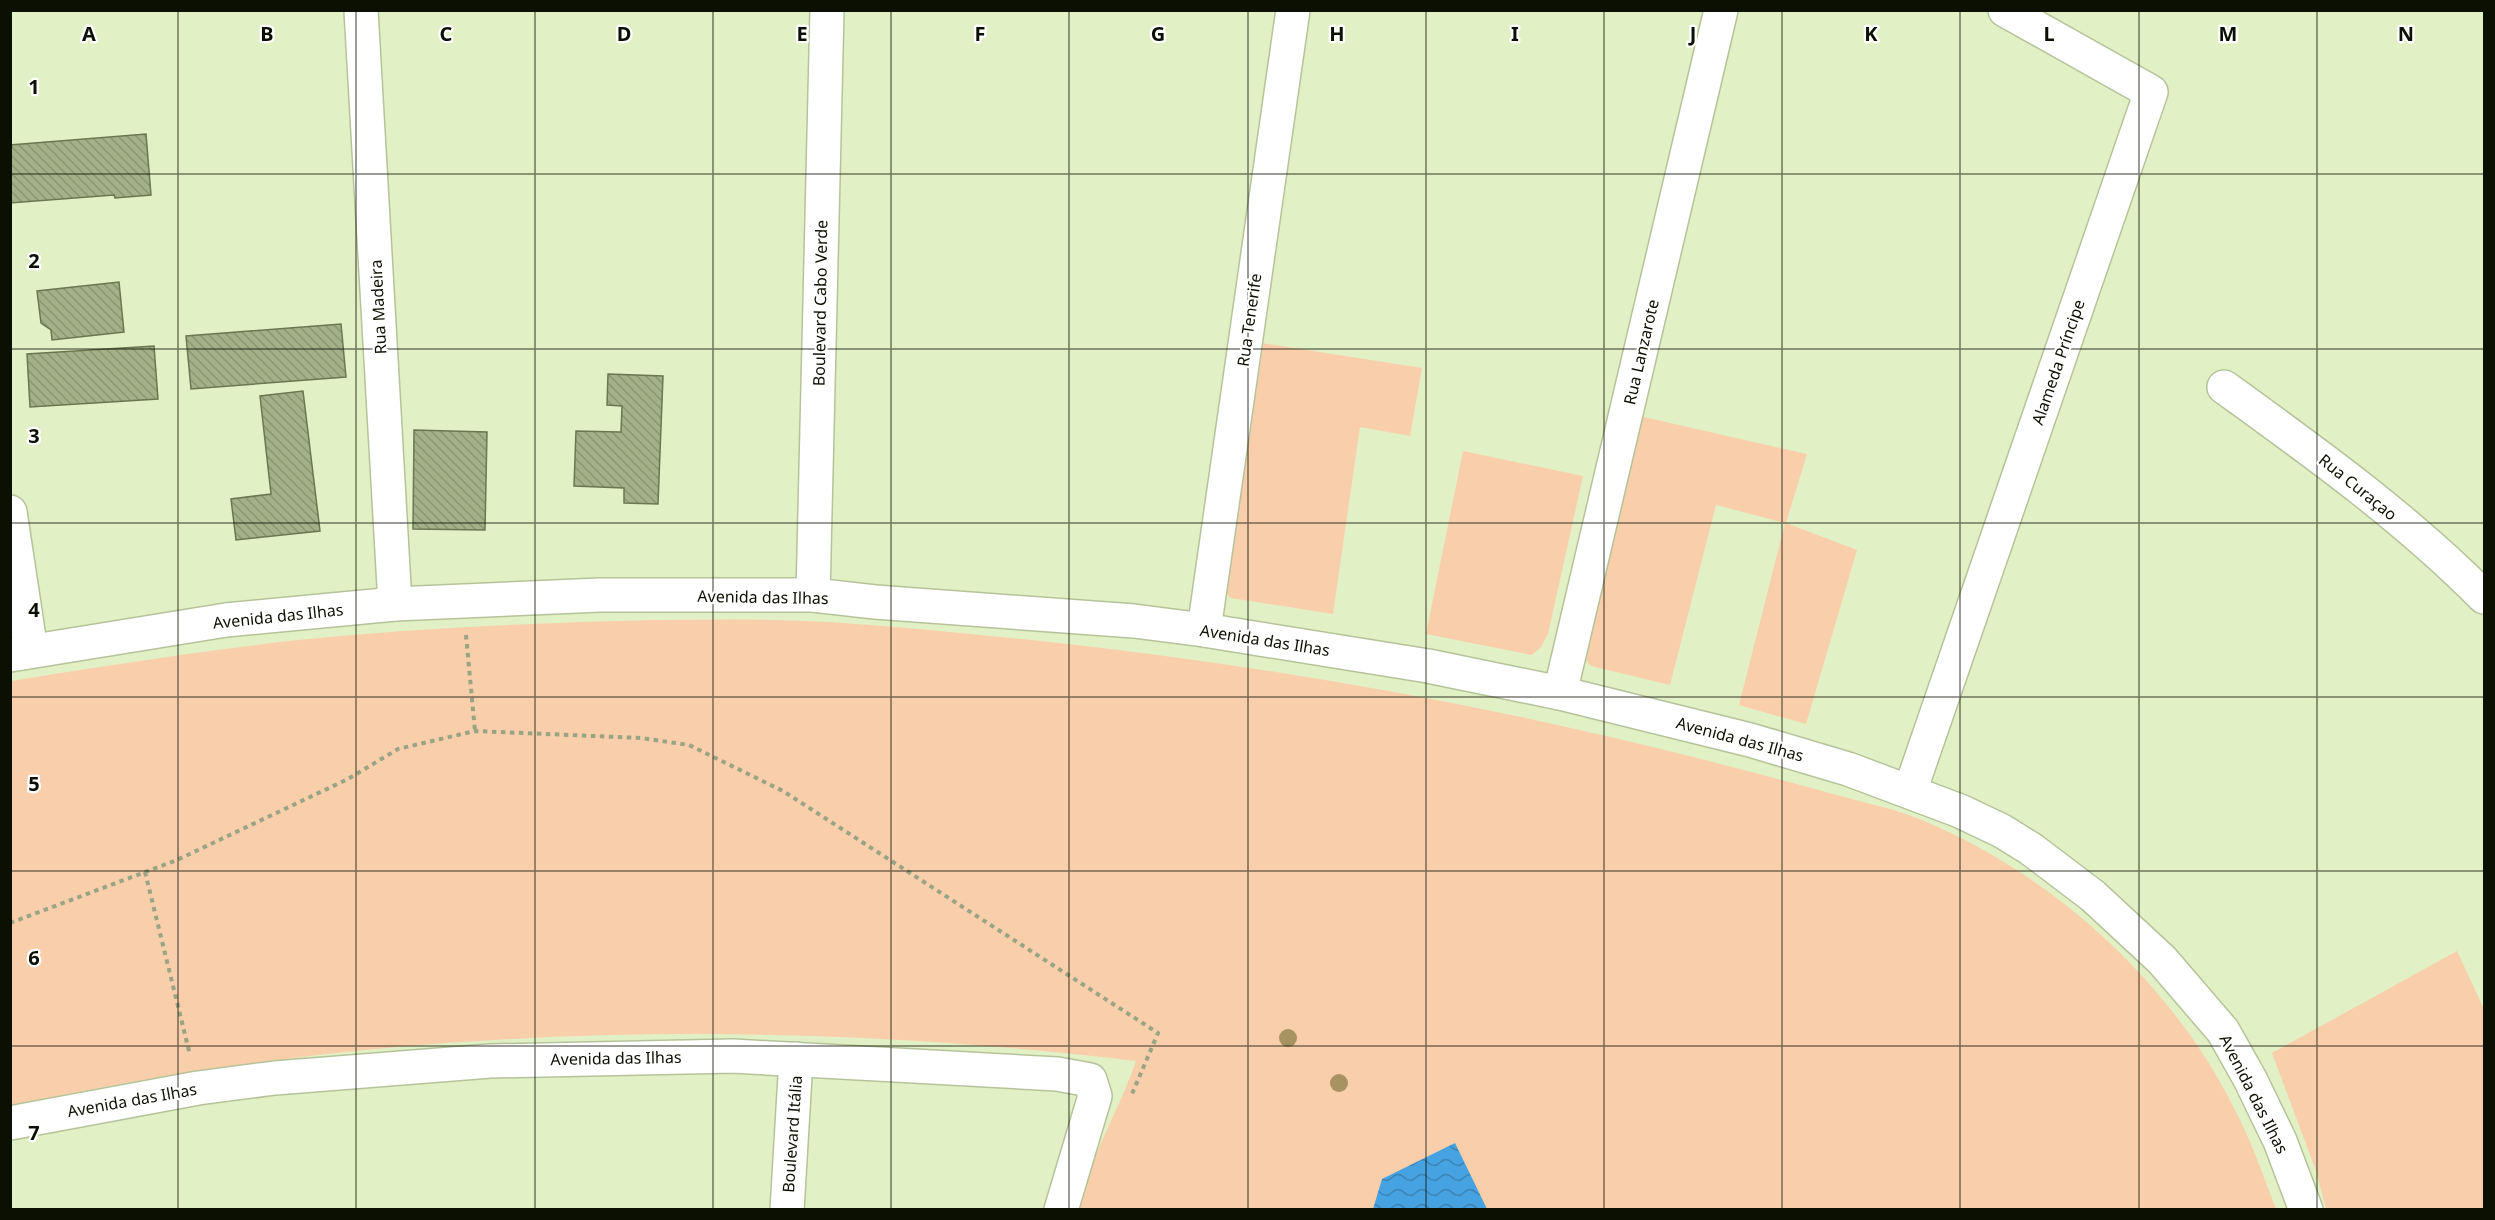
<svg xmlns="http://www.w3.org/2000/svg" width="2495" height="1220" viewBox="0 0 2495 1220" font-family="'Noto Sans',sans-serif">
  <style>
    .green { fill: #f9cfab }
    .water { fill: url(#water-waves) }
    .building { fill: url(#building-back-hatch); stroke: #6b7751; stroke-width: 1.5 }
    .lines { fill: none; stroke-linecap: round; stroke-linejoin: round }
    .minor-casing { stroke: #b6c39a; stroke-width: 36 }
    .path { stroke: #99a483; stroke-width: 4; stroke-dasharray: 4.5 4.5; stroke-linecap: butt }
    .minor { stroke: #fff; stroke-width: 33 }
    .tree { fill: #a79261 }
    .grid { fill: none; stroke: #0c1003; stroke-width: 1.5; stroke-opacity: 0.55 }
    .labels { text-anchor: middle; stroke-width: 4.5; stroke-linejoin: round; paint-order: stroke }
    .street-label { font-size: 16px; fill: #0c1003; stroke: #fff }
    .grid-label { font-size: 20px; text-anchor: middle; font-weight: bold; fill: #0c1003; stroke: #fff; stroke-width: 4.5; stroke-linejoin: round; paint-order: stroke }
  </style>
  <defs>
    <pattern id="water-waves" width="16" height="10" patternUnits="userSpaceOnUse" patternTransform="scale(1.5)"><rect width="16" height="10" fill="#47a2e1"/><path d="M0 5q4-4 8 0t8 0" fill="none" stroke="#3a83b4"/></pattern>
    <pattern id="building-back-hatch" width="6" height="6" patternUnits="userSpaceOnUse" patternTransform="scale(1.5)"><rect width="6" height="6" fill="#a3b088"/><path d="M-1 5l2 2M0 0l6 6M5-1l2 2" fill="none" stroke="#8b9674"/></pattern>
  </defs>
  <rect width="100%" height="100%" fill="#e2f0c5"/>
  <!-- green -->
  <g class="green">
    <path d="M1255,342L1422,368L1410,436L1360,427L1333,614L1231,598L1221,588Z"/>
    <path d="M1635,415L1807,454L1786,523L1857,550L1806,724L1739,705L1785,523L1716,505L1670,685L1591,666L1581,654Z"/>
    <path d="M1463,451L1583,476L1548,634L1541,647L1532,655L1426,634Z"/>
    <path d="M656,620C696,620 736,619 775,620C861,622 947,632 1032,640C1257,664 1482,703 1701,759C1752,772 1802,785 1852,799C1873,805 1894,809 1914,817C1948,830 1982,848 2012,867C2104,925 2185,1010 2234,1108C2251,1140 2263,1175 2276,1209H1080C1089,1157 1119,1111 1136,1061C763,1016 379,1025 11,1106V681C103,666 196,652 289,641C411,628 533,623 656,620Z"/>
    <path d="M2457,951L2484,1009V1209H2326L2316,1171L2272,1053Z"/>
  </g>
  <!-- water -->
  <path class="water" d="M1455,1143L1487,1209H1373L1382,1179Z"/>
  <!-- building -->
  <g class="building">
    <path d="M146,134L151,195L115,198L114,195L10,203V145Z"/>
    <path d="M119,282L124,332L52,340L51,330L41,323L37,291Z"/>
    <path d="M341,324L346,377L191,389L186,336Z"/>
    <path d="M154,346L158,399L30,407L27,354Z"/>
    <path d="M608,374L663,376L658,504L624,503V488L574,486L576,431L621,432L622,406L607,405Z"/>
    <path d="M303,391L320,531L236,540L231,499L271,494L260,396Z"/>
    <path d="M414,430L487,432L485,530L413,529Z"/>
  </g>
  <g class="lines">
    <defs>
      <g id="minor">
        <path d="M361,10L395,604"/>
        <path d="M2224,387C2314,452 2406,518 2484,597"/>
        <path d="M10,512L31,651"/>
        <path d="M813,595L827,10"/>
        <path d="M1204,630L1293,10"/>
        <path d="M10,655L226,620L395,604L600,595H813L875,602L1134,621L1204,630L1428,666L1560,693L1750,740L1848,769L1960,811L2002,831L2031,849L2093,896L2162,960L2223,1031L2250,1079L2280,1141L2306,1210"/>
        <path d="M1560,693L1721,10"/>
        <path d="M1910,791L2151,92L2005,10"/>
        <path d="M10,1123L198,1088L275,1078L490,1061L733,1056L1057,1074L1090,1080L1095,1096L1061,1210"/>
        <path d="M787,1210L796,1059"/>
      </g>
    </defs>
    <!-- minor casing -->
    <use href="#minor" class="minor-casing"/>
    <!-- path -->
    <g class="path">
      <path d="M466,635L475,731"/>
      <path d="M145,872L190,1055"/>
      <path d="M10,923L177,860L348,779L398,749L475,731L641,738L689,745L783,791L1158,1033L1132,1094"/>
    </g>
    <!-- minor -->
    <use href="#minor" class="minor"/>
  </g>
  <!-- trees -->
  <g class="tree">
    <circle cx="1288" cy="1038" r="9"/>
    <circle cx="1339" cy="1083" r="9"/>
  </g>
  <!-- grid -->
  <path class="grid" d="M178,10V1210M356,10V1210M535,10V1210M713,10V1210M891,10V1210M1069,10V1210M1248,10V1210M1426,10V1210M1604,10V1210M1782,10V1210M1960,10V1210M2139,10V1210M2317,10V1210M10,174H2484M10,349H2484M10,523H2484M10,697H2484M10,871H2484M10,1046H2484"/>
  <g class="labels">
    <!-- street labels -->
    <g class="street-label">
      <text transform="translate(820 303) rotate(-89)" y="6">Boulevard Cabo Verde</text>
      <text transform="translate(378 307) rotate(-93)" y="6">Rua Madeira</text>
      <text transform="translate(1249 320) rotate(-82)" y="6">Rua Tenerife</text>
      <text transform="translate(1641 352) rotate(-77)" y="6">Rua Lanzarote</text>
      <text transform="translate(2058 362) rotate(-71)" y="6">Alameda Príncipe</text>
      <text transform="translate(2358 487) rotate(39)" y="6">Rua Curaçao</text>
      <text transform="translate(763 597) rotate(1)" y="6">Avenida das Ilhas</text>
      <text transform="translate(278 616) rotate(-6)" y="6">Avenida das Ilhas</text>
      <text transform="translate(1265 640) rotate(9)" y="6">Avenida das Ilhas</text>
      <text transform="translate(1740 739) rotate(15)" y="6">Avenida das Ilhas</text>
      <text transform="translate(616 1058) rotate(-1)" y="6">Avenida das Ilhas</text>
      <text transform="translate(2254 1094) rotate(63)" y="6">Avenida das Ilhas</text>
      <text transform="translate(132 1100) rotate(-10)" y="6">Avenida das Ilhas</text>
      <text transform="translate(792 1134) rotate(-86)" y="6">Boulevard Itália</text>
    </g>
  </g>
  <g class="grid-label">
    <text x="89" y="41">A</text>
    <text x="267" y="41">B</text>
    <text x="446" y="41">C</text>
    <text x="624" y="41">D</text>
    <text x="802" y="41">E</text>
    <text x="980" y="41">F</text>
    <text x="1158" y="41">G</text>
    <text x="1337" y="41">H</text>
    <text x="1515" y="41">I</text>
    <text x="1693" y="41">J</text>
    <text x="1871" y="41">K</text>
    <text x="2049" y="41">L</text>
    <text x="2228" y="41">M</text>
    <text x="2406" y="41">N</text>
    <text x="34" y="94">1</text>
    <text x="34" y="268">2</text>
    <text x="34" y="443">3</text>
    <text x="34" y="617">4</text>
    <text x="34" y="791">5</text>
    <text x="34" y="965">6</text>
    <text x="34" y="1140">7</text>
  </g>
  <!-- border -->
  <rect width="2495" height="1220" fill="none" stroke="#0c1003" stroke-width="24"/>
</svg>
